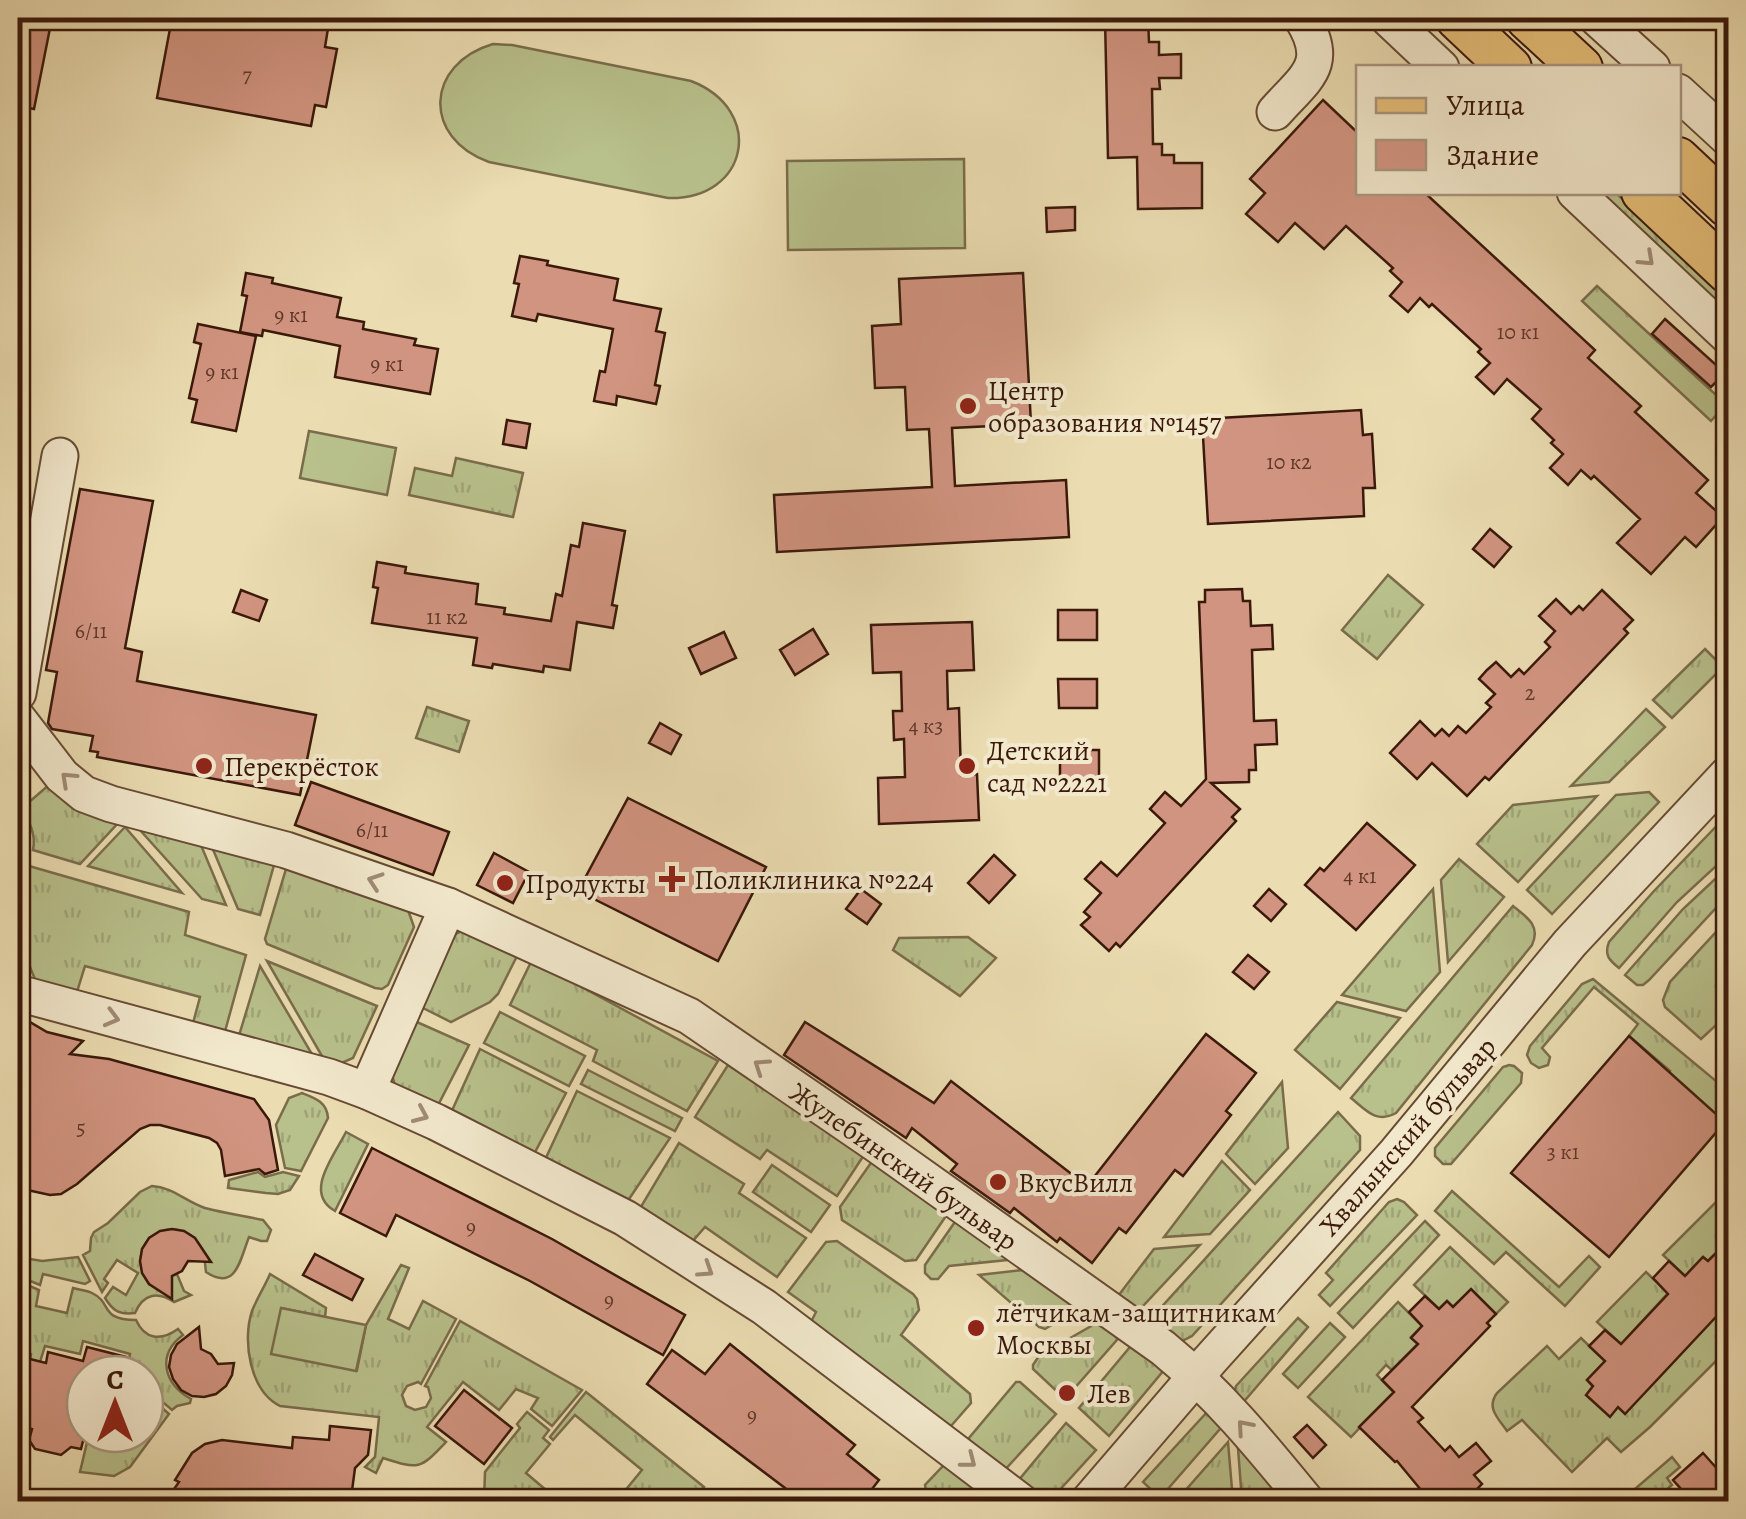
<svg xmlns="http://www.w3.org/2000/svg" width="1746" height="1519" viewBox="0 0 1746 1519" font-family="Alegreya,serif">
  <style>
    .grass { fill: url(#grass-tufts); stroke: #7a6c4b; stroke-width: 2.5 }
    .garden { fill: #b8c08b; stroke: #7a6c4b; stroke-width: 2.5 }
    .building { fill: #d19480; stroke: #3b190b; stroke-width: 2.5 }
    .lines { fill: none; stroke-linecap: round; stroke-linejoin: round }
    .minor-casing { stroke: #674a34; stroke-width: 39 }
    .major-casing { stroke: #3b190b; stroke-width: 46 }
    .minor { stroke: #f2e8cc; stroke-width: 35 }
    .major { stroke: #e6be78; stroke-width: 42 }
    .oneway { stroke: #a08b75 }
    .poi-dot { fill: #8f2418; stroke: #f2e8cc; stroke-width: 4 }
    .labels { text-anchor: middle; stroke-width: 8; stroke-linejoin: round; paint-order: stroke }
    .number-label { font-size: 22px; fill: #603828 }
    .poi-label { font-size: 28px; fill: #3b190b; stroke: #f2e8cc; text-anchor: start }
    .street-label { font-size: 28px; fill: #3b190b; stroke: #f2e8cc }
  </style>
  <defs>
    <pattern id="grass-tufts" width="24" height="20" patternUnits="userSpaceOnUse" patternTransform="scale(2.5)"><rect width="24" height="20" fill="#b8c08b"/><path d="M3 7l-1-3M5 7V3M7 7l1-3M15 17l-1-3M17 17v-4M19 17l1-3" fill="none" stroke="#9fa477"/></pattern>
  </defs>
  <rect width="100%" height="100%" fill="#ebdcb1"/>
  <filter id="stains"><feTurbulence type="fractalNoise" baseFrequency=".002" numOctaves="4"/><feColorMatrix values="0 0 0 0 .2 0 0 0 0 .09 0 0 0 0 .02 0 0 0 .5 -.17"/></filter>
  <radialGradient id="worn" r=".72"><stop offset=".6" stop-color="#630" stop-opacity="0"/><stop offset="1" stop-color="#630" stop-opacity=".3"/></radialGradient>
  <!-- grass -->
  <g class="grass">
    <path d="M1600,193H1616L1728,298V314Z"/>
    <path d="M1597,286L1726,404L1711,421L1582,301Z"/>
    <path d="M456,458L523,473L513,517L409,495L415,468L452,476Z"/>
    <path d="M1388,575L1423,605L1377,659L1342,630Z"/>
    <path d="M1705,649L1723,667L1672,718L1653,700Z"/>
    <path d="M427,707L469,721L459,752L416,738Z"/>
    <path d="M1646,709L1665,727L1609,782L1571,786Z"/>
    <path d="M50,784L119,822L80,864L33,850C36,834 30,822 21,809Z"/>
    <path d="M1649,792L1659,802L1552,914L1527,890L1616,795Z"/>
    <path d="M1597,796L1518,882L1477,844L1513,805Z"/>
    <path d="M1728,814V855L1677,902L1619,968C1609,960 1604,955 1609,942L1654,891Z"/>
    <path d="M131,820L198,838L226,905L202,899Z"/>
    <path d="M125,827L182,893L88,866Z"/>
    <path d="M209,840L274,865L260,915L238,909Z"/>
    <path d="M1459,859L1504,897L1448,962L1441,880Z"/>
    <path d="M29,866L189,912L185,935L246,955L224,1035L192,1027L200,997L85,966L76,995L37,984L18,938V886Z"/>
    <path d="M293,867L408,910L414,927L388,985L382,989L375,988L267,944L265,939L286,869Z"/>
    <path d="M1728,867V895L1649,980L1643,985H1637L1625,975L1683,909Z"/>
    <path d="M1433,889L1440,972L1406,1011L1342,995Z"/>
    <path d="M1513,906C1527,917 1541,926 1532,945L1396,1113C1376,1124 1366,1110 1351,1098Z"/>
    <path d="M1728,919V1014L1701,1039L1665,1007L1663,1000L1670,982Z"/>
    <path d="M462,931L519,952L498,994L490,1002L451,1022L415,1004L448,938Z"/>
    <path d="M968,937L996,958L960,996L893,950L899,938Z"/>
    <path d="M532,960L718,1061L687,1111L593,1061L597,1050L510,1005Z"/>
    <path d="M267,961L377,1006L353,1058L337,1065L326,1063Z"/>
    <path d="M260,966L316,1061L238,1039Z"/>
    <path d="M1593,979L1728,1091V1125L1685,1087L1663,1079L1670,1071L1629,1036L1638,1024L1594,987L1542,1048L1550,1057L1548,1065L1539,1068L1531,1063L1527,1055L1530,1046L1582,984Z"/>
    <path d="M1337,1002L1400,1018L1340,1089L1295,1050Z"/>
    <path d="M500,1012L585,1056L569,1086L484,1043Z"/>
    <path d="M410,1019L469,1045L435,1111L397,1092L390,1068Z"/>
    <path d="M480,1049L566,1093L533,1156L450,1115Z"/>
    <path d="M728,1065L864,1155L837,1196L767,1150L760,1159L695,1117Z"/>
    <path d="M1509,1065L1514,1066L1522,1073L1521,1083L1451,1164H1443L1435,1156V1148L1503,1067Z"/>
    <path d="M588,1070L682,1118L675,1131L581,1084Z"/>
    <path d="M1282,1082L1288,1148L1255,1184L1226,1154Z"/>
    <path d="M577,1091L670,1138L625,1205L544,1162Z"/>
    <path d="M302,1093C315,1098 327,1102 328,1118L301,1171L285,1168L276,1125L289,1098Z"/>
    <path d="M1338,1112L1360,1136V1150L1192,1336L1178,1343L1147,1323Z"/>
    <path d="M346,1132L368,1144L335,1211C303,1193 334,1156 346,1132Z"/>
    <path d="M679,1143L744,1184L739,1193L806,1238L777,1277L705,1227L691,1243L639,1210Z"/>
    <path d="M873,1160L948,1213L916,1260L905,1261L842,1220L840,1207Z"/>
    <path d="M1222,1161L1250,1190L1210,1234L1164,1237Z"/>
    <path d="M772,1165L830,1205L811,1232L753,1192Z"/>
    <path d="M258,1172L265,1177L283,1172L299,1176L290,1190L278,1194L266,1193L228,1188L229,1180Z"/>
    <path d="M152,1186C173,1187 186,1202 205,1208C224,1213 244,1216 263,1220L271,1230L267,1241H261L249,1237C240,1260 236,1292 206,1272C205,1266 205,1254 202,1249C179,1207 119,1240 149,1284L177,1274L184,1291L191,1295L174,1302C157,1291 143,1294 135,1313C119,1315 113,1311 105,1298L113,1287L126,1295L138,1273L117,1260L104,1279L108,1283L102,1292L83,1255L90,1251L91,1238L94,1232L108,1223L140,1192Z"/>
    <path d="M1452,1191L1559,1287L1589,1256L1600,1267L1565,1306L1506,1252L1494,1264L1435,1211Z"/>
    <path d="M1397,1199L1404,1202L1417,1215L1330,1306L1319,1295L1333,1280L1326,1273L1389,1202Z"/>
    <path d="M1716,1202H1728V1258L1724,1263L1715,1254L1708,1261L1703,1257L1685,1276L1663,1255Z"/>
    <path d="M957,1219L1017,1259L949,1266L938,1279H931L925,1273V1265Z"/>
    <path d="M1425,1221L1439,1235L1353,1328L1338,1313Z"/>
    <path d="M837,1241L913,1294L917,1299L919,1310L901,1335L970,1394L971,1403L951,1426L944,1425L811,1322L816,1312L788,1292L826,1242Z"/>
    <path d="M1200,1245L1143,1306L1134,1310L1118,1296L1154,1249Z"/>
    <path d="M1450,1247L1508,1302L1496,1314L1471,1290L1453,1307L1447,1301L1439,1309L1414,1285Z"/>
    <path d="M18,1257L42,1261L78,1257L90,1281L85,1284L43,1274L40,1285L18,1276Z"/>
    <path d="M401,1265L409,1268L388,1319L409,1329L423,1301L456,1319L421,1384L418,1382L407,1386L402,1395L406,1406L415,1410L426,1407L431,1398L428,1387L425,1386L460,1321L582,1390L552,1426L531,1409L538,1398L516,1389L499,1410L463,1382L427,1427L446,1442C420,1469 420,1470 383,1458L376,1473L365,1467L375,1457L379,1417L280,1406C250,1391 242,1341 252,1311C257,1298 265,1286 270,1274L326,1308L325,1317L281,1308L357,1370L366,1325Z"/>
    <path d="M1032,1269L1084,1306L1045,1329L1039,1327L979,1275Z"/>
    <path d="M1646,1272L1668,1293L1621,1344L1597,1322Z"/>
    <path d="M18,1281L39,1290L36,1306L67,1313L73,1288C80,1290 86,1290 92,1293C113,1303 99,1320 136,1320C145,1340 161,1341 178,1329L183,1335C156,1355 164,1384 191,1399L190,1403L177,1406L172,1410L145,1387V1374H131L127,1370L130,1354L83,1341L80,1354L45,1346L40,1362L30,1360L31,1354L18,1350Z"/>
    <path d="M1398,1302L1422,1326L1411,1337L1418,1344L1392,1370L1386,1365L1377,1375L1398,1397L1390,1396L1351,1437L1308,1397Z"/>
    <path d="M1728,1303V1349L1650,1427L1621,1452L1607,1438L1572,1472L1522,1420L1507,1431C1498,1418 1486,1408 1497,1393L1547,1346L1559,1359L1581,1338L1605,1361L1587,1380L1593,1387L1610,1416L1618,1407L1625,1413Z"/>
    <path d="M1107,1317L1123,1333L1065,1399L1033,1369V1365L1039,1356Z"/>
    <path d="M1298,1318L1308,1327L1241,1405L1233,1397L1236,1386Z"/>
    <path d="M1330,1323L1345,1337L1298,1388L1283,1374Z"/>
    <path d="M1138,1343L1164,1370L1109,1436L1079,1408L1130,1347Z"/>
    <path d="M1016,1382H1020L1056,1414L1002,1473L969,1447V1438Z"/>
    <path d="M586,1392L704,1487L692,1501H644L636,1496L631,1501H624L619,1498L642,1470L575,1415L553,1440L550,1437Z"/>
    <path d="M145,1393L169,1414L130,1467L114,1476L80,1472L89,1434H145Z"/>
    <path d="M1208,1411L1226,1422L1160,1498L1143,1482Z"/>
    <path d="M527,1412L549,1430L543,1438L550,1444L526,1473L559,1501H484L485,1472L520,1428L517,1424Z"/>
    <path d="M1066,1423L1096,1450L1056,1494C1040,1500 1030,1492 1018,1481Z"/>
    <path d="M1237,1435L1295,1501H1242Z"/>
    <path d="M1228,1442L1233,1501H1176Z"/>
    <path d="M1672,1457L1680,1467L1667,1478L1672,1485L1653,1501H1621Z"/>
    <path d="M965,1465L989,1484L973,1502L928,1501L925,1485L943,1466Z"/>
  </g>
  <!-- garden -->
  <g class="garden">
    <path d="M493,44L512,45L691,81C766,110 749,200 668,198L489,162C422,138 425,64 493,44Z"/>
    <path d="M964,159L965,248L788,250L787,161Z"/>
    <path d="M309,431L396,448L387,495L300,478Z"/>
    <path d="M281,1308L366,1325L356,1371L271,1354Z"/>
  </g>
  <!-- building -->
  <g class="building">
    <path d="M18,18H52L34,109L18,106Z"/>
    <path d="M172,18H302L329,22L325,47L337,49L326,107L315,105L311,126L157,98Z"/>
    <path d="M1105,18H1148L1149,42H1159V55L1181,54V78H1159L1160,89H1152L1153,144H1162V155H1174V163H1202V208L1138,209L1137,157L1108,158Z"/>
    <path d="M1323,100L1358,133V192H1424L1595,350L1588,358L1641,406L1635,412L1708,480L1696,493L1723,517L1696,547L1685,537L1651,574L1617,543L1640,519L1594,476L1591,479L1581,470L1568,485L1550,468L1563,454L1551,443L1554,440L1532,419L1541,409L1507,379L1494,394L1476,377L1490,363L1478,352L1481,349L1432,304L1429,307L1420,298L1408,312L1390,296L1402,282L1390,271L1393,268L1346,226L1324,249L1295,223L1278,242L1246,214L1265,193L1250,179Z"/>
    <path d="M1075,207V230L1047,232L1046,208Z"/>
    <path d="M520,256L548,261L547,265L618,279L614,300L661,309L656,331L665,333L655,385L660,386L656,404L617,396L616,405L594,401L600,371L605,372L613,329L538,314L536,321L512,316L519,284L514,283Z"/>
    <path d="M246,273L273,278L272,283L341,298L337,317L364,322L363,329L416,339L414,345L438,349L430,394L335,377L340,346L263,330L262,336L240,332L247,296L242,295Z"/>
    <path d="M1023,273L1031,424L952,428L955,486L1066,480L1069,537L777,552L774,495L932,487L929,429L907,430L905,387L875,388L872,326L901,324L899,279Z"/>
    <path d="M1665,319L1725,373L1711,387L1652,334Z"/>
    <path d="M198,324L256,336L236,431L192,422L197,400L189,398L201,344L194,342Z"/>
    <path d="M1361,410L1363,435L1372,434L1375,488H1363L1364,516L1208,524L1202,419Z"/>
    <path d="M507,420L530,424L526,448L503,444Z"/>
    <path d="M80,489L153,501L125,648L142,652L137,681L316,715L300,795L97,757L98,752L90,751L93,736L52,729L48,723L57,672L46,670Z"/>
    <path d="M583,523L625,531L612,605L617,606L613,628L577,622L570,670L544,666L543,672L493,664L492,668L473,665L477,638L372,623L378,588L373,587L377,562L406,567L405,573L478,584L476,604L505,608L504,614L551,621L556,594L562,596L571,545L579,547Z"/>
    <path d="M1490,529L1511,547L1494,567L1473,549Z"/>
    <path d="M1242,589L1243,601H1250L1251,626L1272,625L1273,649L1252,650L1254,721L1276,720L1277,744L1255,745L1256,770H1249V782L1211,783L1240,809L1232,817L1236,821L1120,947L1116,943L1109,951L1081,925L1090,917L1084,912L1101,893L1085,879L1101,862L1117,876L1165,823L1150,809L1165,792L1181,806L1206,779L1199,602H1205V590Z"/>
    <path d="M241,590L267,600L259,621L233,612Z"/>
    <path d="M1602,590L1633,620L1624,629L1628,633L1489,780L1485,777L1467,796L1432,763L1417,779L1390,753L1420,721L1435,736L1442,729L1449,736L1458,726L1466,733L1491,707L1486,703L1495,694L1479,679L1487,670L1496,662L1511,677L1519,669L1524,674L1550,647L1545,642L1555,631L1539,616L1556,599L1571,614L1579,606L1583,610Z"/>
    <rect x="1058" y="610" width="39" height="30"/>
    <path d="M972,622L974,670L947,671L948,709L959,708L961,775L977,774L979,820L879,824L878,778L905,777L904,739L894,740L893,711H902L901,672L873,673L871,625Z"/>
    <path d="M813,629L828,654L795,675L780,650Z"/>
    <path d="M724,632L736,658L701,674L689,648Z"/>
    <path d="M1058,679H1097V708H1059Z"/>
    <path d="M660,723L681,735L671,754L649,743Z"/>
    <rect x="1060" y="750" width="39" height="30"/>
    <path d="M311,782L449,832L433,875L295,825Z"/>
    <path d="M628,798L766,867L718,961L578,891Z"/>
    <path d="M1367,823L1415,865L1356,930L1305,885L1320,868L1324,871Z"/>
    <path d="M494,853L529,872L513,903L477,885Z"/>
    <path d="M994,855L1015,875L989,903L968,883Z"/>
    <path d="M861,889L881,904L867,924L846,909Z"/>
    <path d="M1269,889L1286,904L1271,921L1254,906Z"/>
    <path d="M1248,955L1269,972L1254,989L1233,972Z"/>
    <path d="M18,1015L47,1032L83,1041L70,1054L109,1059L254,1099L269,1120L278,1170L265,1174L259,1169L225,1176L221,1150L217,1143L209,1138L160,1125H150L140,1129L77,1184L61,1194L50,1195L18,1188Z"/>
    <path d="M805,1022L934,1103L951,1081L1087,1186L1206,1034L1256,1073L1226,1111L1231,1115L1183,1176L1175,1170L1126,1233L1119,1228L1092,1263L1060,1238L1057,1242L1014,1208L1010,1213L951,1171L957,1164L912,1128L906,1138L784,1055Z"/>
    <path d="M1629,1036L1725,1122L1609,1257L1511,1173Z"/>
    <path d="M372,1148L552,1239L685,1315L663,1355L530,1281L396,1215L386,1236L340,1213Z"/>
    <path d="M172,1229L184,1231L195,1238L211,1262L188,1261L182,1271L172,1276V1299L149,1284L142,1273L140,1261L142,1249L149,1238L160,1231Z"/>
    <path d="M315,1254L363,1279L352,1300L303,1275Z"/>
    <path d="M1715,1254L1728,1267V1304L1625,1414L1618,1407L1610,1417L1586,1395L1593,1386L1587,1380L1605,1361L1589,1346L1605,1330L1621,1344L1668,1294L1653,1278L1669,1261L1685,1276L1703,1257L1708,1261Z"/>
    <path d="M1471,1289L1496,1314L1487,1323L1490,1326L1412,1407L1423,1418L1418,1422L1445,1451L1450,1446L1459,1457L1476,1443L1491,1461L1474,1475L1482,1484L1476,1490L1485,1502H1431L1397,1461L1395,1462L1359,1427L1394,1392L1382,1380L1418,1344L1411,1338L1422,1326L1409,1312L1425,1296L1439,1309L1447,1301L1453,1307Z"/>
    <path d="M199,1327L201,1349L211,1354L218,1364L234,1363L232,1375L226,1386L216,1394L204,1397L192,1396L181,1390L173,1379L169,1367L171,1355L177,1344Z"/>
    <path d="M730,1344L855,1445L847,1454L879,1480L862,1502H773L785,1488L647,1384L672,1350L705,1374Z"/>
    <path d="M87,1347L126,1357L122,1374H85V1433L81,1449L71,1447L61,1455L35,1449L29,1440L32,1429L18,1425V1356L46,1363L48,1352L83,1361Z"/>
    <path d="M464,1390L512,1428L484,1464L435,1426Z"/>
    <path d="M1307,1425L1326,1445L1313,1458L1294,1437Z"/>
    <path d="M330,1426L371,1430L368,1455L355,1468L352,1491L343,1496L342,1502H266V1499L237,1497L227,1502H165L179,1482L175,1480L192,1453L205,1444L222,1440L292,1448L293,1437L329,1440Z"/>
    <path d="M1703,1453L1728,1481V1502H1693L1673,1480Z"/>
  </g>
  <g class="lines">
    <defs>
      <g id="minor">
        <path d="M1388,18L1441,68"/>
        <path d="M1597,18L1652,68"/>
        <path d="M1678,92L1728,138"/>
        <path d="M1275,112C1306,77 1331,65 1302,18"/>
        <path d="M1575,192L1728,336"/>
        <path d="M18,693L60,456"/>
        <path d="M18,719L62,776L84,794L111,804L286,850L448,906L689,1016L876,1144L1163,1348C1218,1393 1262,1447 1307,1502"/>
        <path d="M18,993L329,1077L367,1091L436,1122L625,1218L764,1307L1021,1502"/>
        <path d="M367,1091L448,906"/>
        <path d="M1088,1502L1210,1360L1396,1153L1570,943L1728,774"/>
      </g>
      <g id="major">
        <path d="M1457,18L1510,68"/>
        <path d="M1527,18L1581,68"/>
        <path d="M1678,159L1728,206"/>
        <path d="M1643,192L1728,272"/>
      </g>
    </defs>
    <!-- minor casing -->
    <use href="#minor" class="minor-casing"/>
    <!-- major casing -->
    <use href="#major" class="major-casing"/>
    <!-- minor -->
    <use href="#minor" class="minor"/>
    <!-- major -->
    <use href="#major" class="major"/>
  </g>
  <!-- one-way arrows -->
  <defs><path id="oneway-chevron" d="M-2-3.5L2.5 0L-2 3.5" fill="none" stroke-width="1.6" stroke-linecap="round" stroke-linejoin="round" transform="scale(2.5)"/></defs>
  <g class="oneway">
    <use href="#oneway-chevron" transform="translate(1647 259) rotate(43)"/>
    <use href="#oneway-chevron" transform="translate(68 779) rotate(-137)"/>
    <use href="#oneway-chevron" transform="translate(375 881) rotate(-161)"/>
    <use href="#oneway-chevron" transform="translate(112 1018) rotate(15)"/>
    <use href="#oneway-chevron" transform="translate(761 1066) rotate(-146)"/>
    <use href="#oneway-chevron" transform="translate(421 1115) rotate(24)"/>
    <use href="#oneway-chevron" transform="translate(706 1270) rotate(33)"/>
    <use href="#oneway-chevron" transform="translate(1244 1427) rotate(-131)"/>
    <use href="#oneway-chevron" transform="translate(969 1461) rotate(38)"/>
  </g>
  <!-- markers -->
  <g class="poi-dot">
    <circle cx="968" cy="406" r="10"/>
    <circle cx="204" cy="766" r="10"/>
    <circle cx="967" cy="766" r="10"/>
    <path d="M667 864h10v10h10v10h-10v10h-10v-10h-10v-10h10z"/>
    <circle cx="505" cy="883" r="10"/>
    <circle cx="998" cy="1182" r="10"/>
    <circle cx="976" cy="1328" r="10"/>
    <circle cx="1067" cy="1393" r="10"/>
  </g>
  <g class="labels">
    <!-- number labels -->
    <g class="number-label">
      <text x="247" y="82">7</text>
      <text x="291" y="322">9 к1</text>
      <text x="1518" y="339">10 к1</text>
      <text x="387" y="371">9 к1</text>
      <text x="222" y="379">9 к1</text>
      <text x="1289" y="469">10 к2</text>
      <text x="447" y="624">11 к2</text>
      <text x="91" y="638">6/11</text>
      <text x="1530" y="700">2</text>
      <text x="926" y="733">4 к3</text>
      <text x="372" y="837">6/11</text>
      <text x="1360" y="883">4 к1</text>
      <text x="81" y="1135">5</text>
      <text x="1563" y="1159">3 к1</text>
      <text x="471" y="1234">9</text>
      <text x="609" y="1307">9</text>
      <text x="752" y="1422">9</text>
    </g>
    <!-- poi labels -->
    <g class="poi-label">
      <text x="988" y="400">Центр<tspan x="988" dy="32">образования №1457</tspan></text>
      <text x="987" y="760">Детский<tspan x="987" dy="32">сад №2221</tspan></text>
      <text x="224" y="776">Перекрёсток</text>
      <text x="694" y="889">Поликлиника №224</text>
      <text x="525" y="893">Продукты</text>
      <text x="1018" y="1192">ВкусВилл</text>
      <text x="996" y="1322">лётчикам-защитникам<tspan x="996" dy="32">Москвы</tspan></text>
      <text x="1087" y="1403">Лев</text>
    </g>
    <!-- street labels -->
    <g class="street-label">
      <text transform="translate(1407 1136) rotate(-49)" y="10">Хвалынский бульвар</text>
      <text transform="translate(904 1166) rotate(35)" y="10">Жулебинский бульвар</text>
    </g>
  </g>
  <!-- margin -->
  <rect width="1746" height="1519" fill="none" stroke="#ebdcb1" stroke-width="60"/>
  <rect x="20" y="20" width="1706" height="1479" fill="none" stroke="#3b190b" stroke-width="5"/>
  <rect x="30" y="30" width="1686" height="1459" fill="none" stroke="#3b190b" stroke-width="2.5"/>
  <!-- legend -->
  <rect x="1356" y="65" width="325" height="130" fill="#f2e8cc" stroke="#a9957f" stroke-width="2.5"/>
  <rect x="1376" y="98" width="50" height="15" fill="#e6be78" stroke="#a9957f" stroke-width="2.5"/>
  <text x="1446" y="115" font-size="30" fill="#3b190b">Улица</text>
  <rect x="1376" y="140" width="50" height="30" fill="#d19480" stroke="#a9957f" stroke-width="2.5"/>
  <text x="1446" y="165" font-size="30" fill="#3b190b">Здание</text>
  <!-- north arrow -->
  <g transform="translate(115 1404)"><circle r="48" fill="#f2e8cc" stroke="#a9957f" stroke-width="2.5"/>
  <path d="M0-8L18 38L0 25L-18 38Z" fill="#8f2418"/>
  <text y="-15" font-size="28" font-weight="bold" text-anchor="middle" fill="#3b190b">С</text>
  </g>
  <rect width="100%" height="100%" filter="url(#stains)"/>
  <rect width="100%" height="100%" fill="url(#worn)"/>
</svg>
